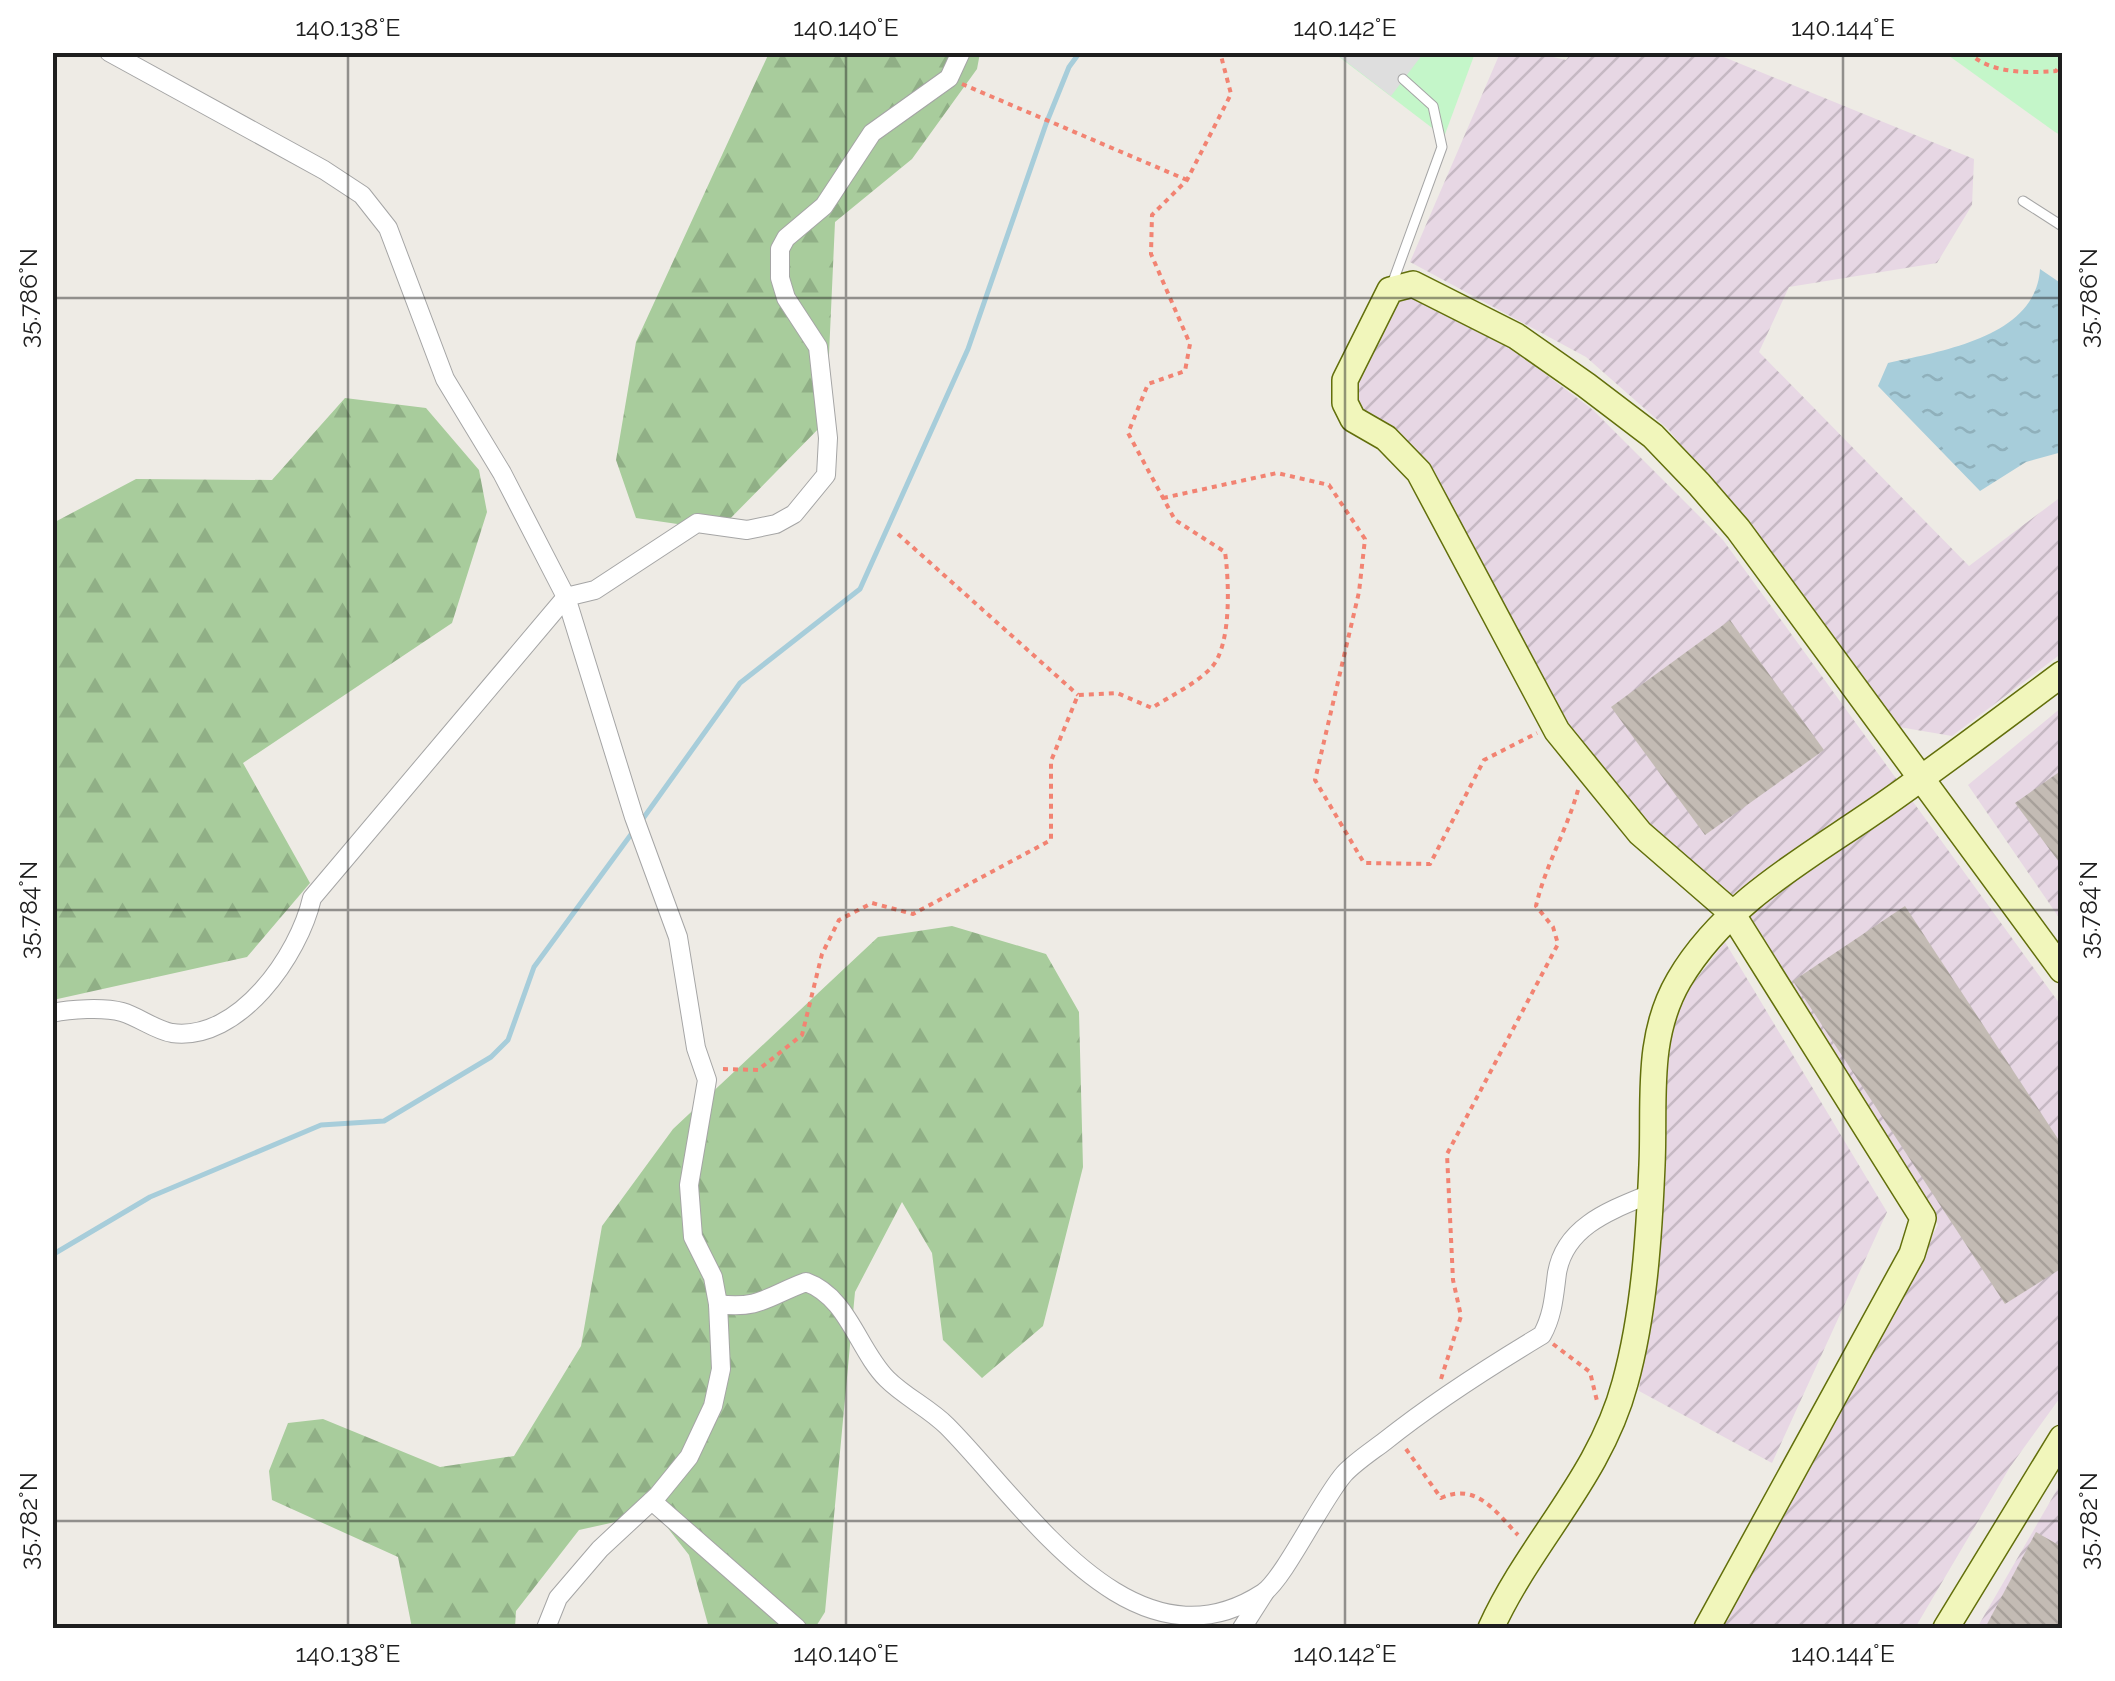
<svg xmlns="http://www.w3.org/2000/svg" width="2115" height="1681" viewBox="0 0 2115 1681" font-family="Raleway,sans-serif">
  <style>
    .industrial { fill: url(#industrial-furrows) }
    .forest { fill: url(#forest-firs) }
    .park { fill: #c4f6c9 }
    .parking { fill: #dedede }
    .water { fill: url(#water-ripples) }
    .lines { fill: none; stroke-linecap: round; stroke-linejoin: round }
    .stream { stroke: #a7cdda; stroke-width: 5 }
    .building { fill: url(#building-back-hatch) }
    .lane-casing { stroke: #a5a5a5; stroke-width: 11 }
    .street-casing { stroke: #a5a5a5; stroke-width: 20 }
    .secondary-casing { stroke: #626f0b; stroke-width: 28 }
    .path { stroke: #f28372; stroke-width: 4; stroke-dasharray: 5 5; stroke-linecap: butt }
    .lane { stroke: #fff; stroke-width: 9 }
    .street { stroke: #fff; stroke-width: 18 }
    .secondary { stroke: #f1f6bb; stroke-width: 25 }
    .ticks { fill: none; stroke: #1e1e1e; stroke-width: 2.5; stroke-opacity: 0.45 }
    .neatline { fill: none; stroke: #1e1e1e; stroke-width: 4 }
    .ticks-label { font-size: 25px; text-anchor: middle; fill: #1e1e1e }
  </style>
  <defs>
    <pattern id="industrial-furrows" width="10" height="10" patternUnits="userSpaceOnUse" patternTransform="scale(2.5)"><rect width="10" height="10" fill="#e7d7e4"/><path d="M-1 1l2-2M0 10L10 0M9 11l2-2" fill="none" stroke="#c6b8c3"/></pattern>
    <pattern id="forest-firs" width="22" height="20" patternUnits="userSpaceOnUse" patternTransform="scale(2.5)"><rect width="22" height="20" fill="#a8cc9c"/><path d="M5 1l3.5 6h-7zM16 11l3.5 6h-7z" fill="#90af86"/></pattern>
    <pattern id="water-ripples" width="26" height="14" patternUnits="userSpaceOnUse" patternTransform="scale(2.5)"><rect width="26" height="14" fill="#a7cdda"/><path d="M2 4q2-2 4 0t4 0M15 11q2-2 4 0t4 0" fill="none" stroke="#8fb0bb"/></pattern>
    <pattern id="building-back-hatch" width="6" height="6" patternUnits="userSpaceOnUse" patternTransform="scale(2.5)"><rect width="6" height="6" fill="#c3bbb4"/><path d="M-1 5l2 2M0 0l6 6M5-1l2 2" fill="none" stroke="#a7a09a"/></pattern>
  </defs>
  <rect width="100%" height="100%" fill="#eeebe5"/>
  <!-- industrial -->
  <g class="industrial">
    <path d="M1572,52L1714,53L1974,159L1972,205L1937,263L1789,287L1759,352L1969,566L2062,496V653L1952,736L1899,727L1669,430L1586,357L1410,262L1500,53H1536L1566,60Z"/>
    <path d="M1403,293L1504,343L1593,410L1723,540L2062,1007V1395L2010,1467L1915,1628H1719L1938,1225L1745,910L1632,813L1559,724L1451,509L1361,415L1354,396L1355,380Z"/>
    <path d="M2062,707V922L1968,785Z"/>
    <path d="M1725,942L1887,1212L1772,1463L1639,1391L1665,1161L1664,1071L1680,1000Z"/>
    <path d="M2062,1481V1628H1977Z"/>
  </g>
  <!-- forest -->
  <g class="forest">
    <path d="M769,53H980L977,69L912,159L835,222L826,421L719,530L636,518L616,460L636,342Z"/>
    <path d="M345,398L426,408L479,470L487,512L452,623L243,763L310,883L247,957L53,1000V523L136,479L272,480Z"/>
    <path d="M952,926L1046,954L1079,1012L1083,1167L1043,1326L982,1378L943,1340L932,1253L902,1202L855,1292L825,1612L815,1628H709L689,1555L656,1513L579,1530L516,1611L515,1628H412L398,1557L272,1500L269,1471L288,1423L323,1419L440,1467L514,1456L581,1346L602,1226L673,1129L878,937Z"/>
  </g>
  <!-- park -->
  <g class="park">
    <path d="M1334,53H1475L1444,137Z"/>
    <path d="M1945,53H2062V136L2055,132Z"/>
  </g>
  <!-- parking -->
  <path class="parking" d="M1419,52L1422,55L1391,96L1335,53Z"/>
  <!-- water -->
  <path class="water" d="M2040,269L2062,284V452L2026,462L1980,491L1878,386L1888,363C1941,351 2036,337 2040,269Z"/>
  <g class="lines">
    <!-- stream -->
    <g class="stream">
      <path d="M642,820L740,683L860,589L968,349L1046,124L1069,67L1080,52"/>
      <path d="M52,1255L150,1197L321,1125L384,1121L491,1057L508,1040L534,967L635,829"/>
    </g>
  </g>
  <!-- building -->
  <g class="building">
    <path d="M1730,620L1824,750L1705,835L1611,707Z"/>
    <path d="M2062,770V866L2015,803Z"/>
    <path d="M1905,906L2062,1145V1268L2005,1304L1793,981Z"/>
    <path d="M2036,1532L2062,1547V1628H1985Z"/>
  </g>
  <g class="lines">
    <defs>
      <g id="lane">
        <path d="M2023,201L2062,226"/>
        <path d="M1391,287L1442,147L1433,106L1403,79"/>
      </g>
      <g id="street">
        <path d="M109,52L324,170L362,195L388,228L445,379L502,473L566,597L634,817L678,937L696,1048L707,1080L689,1185L693,1237L713,1277L718,1304L721,1369L713,1406L689,1457L658,1495L600,1549L558,1598L546,1628"/>
        <path d="M52,1013C70,1009 104,1007 122,1012C139,1017 155,1030 172,1033C239,1042 299,955 312,898L566,597L595,590L697,523L747,530L776,524L794,514L826,475L828,438L818,347L786,298L780,278V249L786,238L824,206L872,133L949,78L961,52"/>
        <path d="M718,1304C759,1310 770,1295 806,1282C848,1297 858,1350 887,1379C905,1397 929,1408 947,1426C1025,1504 1132,1678 1263,1593C1284,1579 1322,1499 1344,1474C1355,1462 1372,1451 1385,1441C1435,1401 1487,1368 1542,1335C1553,1315 1554,1296 1557,1273C1565,1226 1611,1210 1650,1194"/>
        <path d="M652,1501L797,1628"/>
        <path d="M1242,1628L1265,1592"/>
      </g>
      <g id="secondary">
        <path d="M1491,1628C1530,1542 1600,1477 1625,1383C1644,1314 1649,1237 1652,1165C1655,1102 1645,1038 1679,980C1726,900 1811,856 1885,804C1945,762 2003,718 2062,674"/>
        <path d="M1707,1628L1912,1254L1923,1218L1731,912L1640,833L1557,731L1419,472L1386,438L1353,419L1345,403V380L1390,290L1413,284L1516,336L1586,385L1653,436L1699,484L1738,529L2062,970"/>
        <path d="M1946,1628L2062,1438"/>
      </g>
    </defs>
    <!-- lane casing -->
    <use href="#lane" class="lane-casing"/>
    <!-- street casing -->
    <use href="#street" class="street-casing"/>
    <!-- secondary casing -->
    <use href="#secondary" class="secondary-casing"/>
    <!-- path -->
    <g class="path">
      <path d="M1968,52C1990,74 2027,73 2056,71L2062,62"/>
      <path d="M962,84L1187,180"/>
      <path d="M1163,498L1277,473L1329,485L1365,539L1359,592L1315,780L1364,863L1430,864L1484,760L1537,733"/>
      <path d="M898,534L1078,695"/>
      <path d="M723,1069L758,1070L802,1035L822,954L839,920L872,903L913,914L1051,840V761L1078,695L1117,693L1152,708C1170,696 1196,684 1211,668C1232,646 1229,580 1225,552L1175,520L1128,433L1148,384L1185,371L1190,344L1151,254L1152,215L1187,180L1231,94L1220,52"/>
      <path d="M1553,1344L1590,1372L1597,1401"/>
      <path d="M1441,1379L1461,1316L1453,1280L1447,1154L1558,944L1553,927L1536,906C1545,866 1567,830 1578,790"/>
      <path d="M1406,1449L1441,1498C1476,1482 1495,1511 1518,1535"/>
    </g>
    <!-- lane -->
    <use href="#lane" class="lane"/>
    <!-- street -->
    <use href="#street" class="street"/>
    <!-- secondary -->
    <use href="#secondary" class="secondary"/>
  </g>
  <!-- ticks -->
  <path class="ticks" d="M348,52V1628M846,52V1628M1345,52V1628M1843,52V1628M52,298H2062M52,910H2062M52,1521H2062"/>
  <!-- border -->
  <rect width="2115" height="1681" fill="none" stroke="#ffffff" stroke-width="110"/>
  <rect x="55" y="55" width="2005" height="1571" class="neatline"/>
  <g class="ticks-label">
    <text x="348" y="36">140.138°E</text>
    <text x="846" y="36">140.140°E</text>
    <text x="1345" y="36">140.142°E</text>
    <text x="1843" y="36">140.144°E</text>
    <text transform="translate(28 298) rotate(-90)" y="9">35.786°N</text>
    <text transform="translate(2088 298) rotate(-90)" y="9">35.786°N</text>
    <text transform="translate(28 910) rotate(-90)" y="9">35.784°N</text>
    <text transform="translate(2088 910) rotate(-90)" y="9">35.784°N</text>
    <text transform="translate(28 1521) rotate(-90)" y="9">35.782°N</text>
    <text transform="translate(2088 1521) rotate(-90)" y="9">35.782°N</text>
    <text x="348" y="1662">140.138°E</text>
    <text x="846" y="1662">140.140°E</text>
    <text x="1345" y="1662">140.142°E</text>
    <text x="1843" y="1662">140.144°E</text>
  </g>
</svg>
